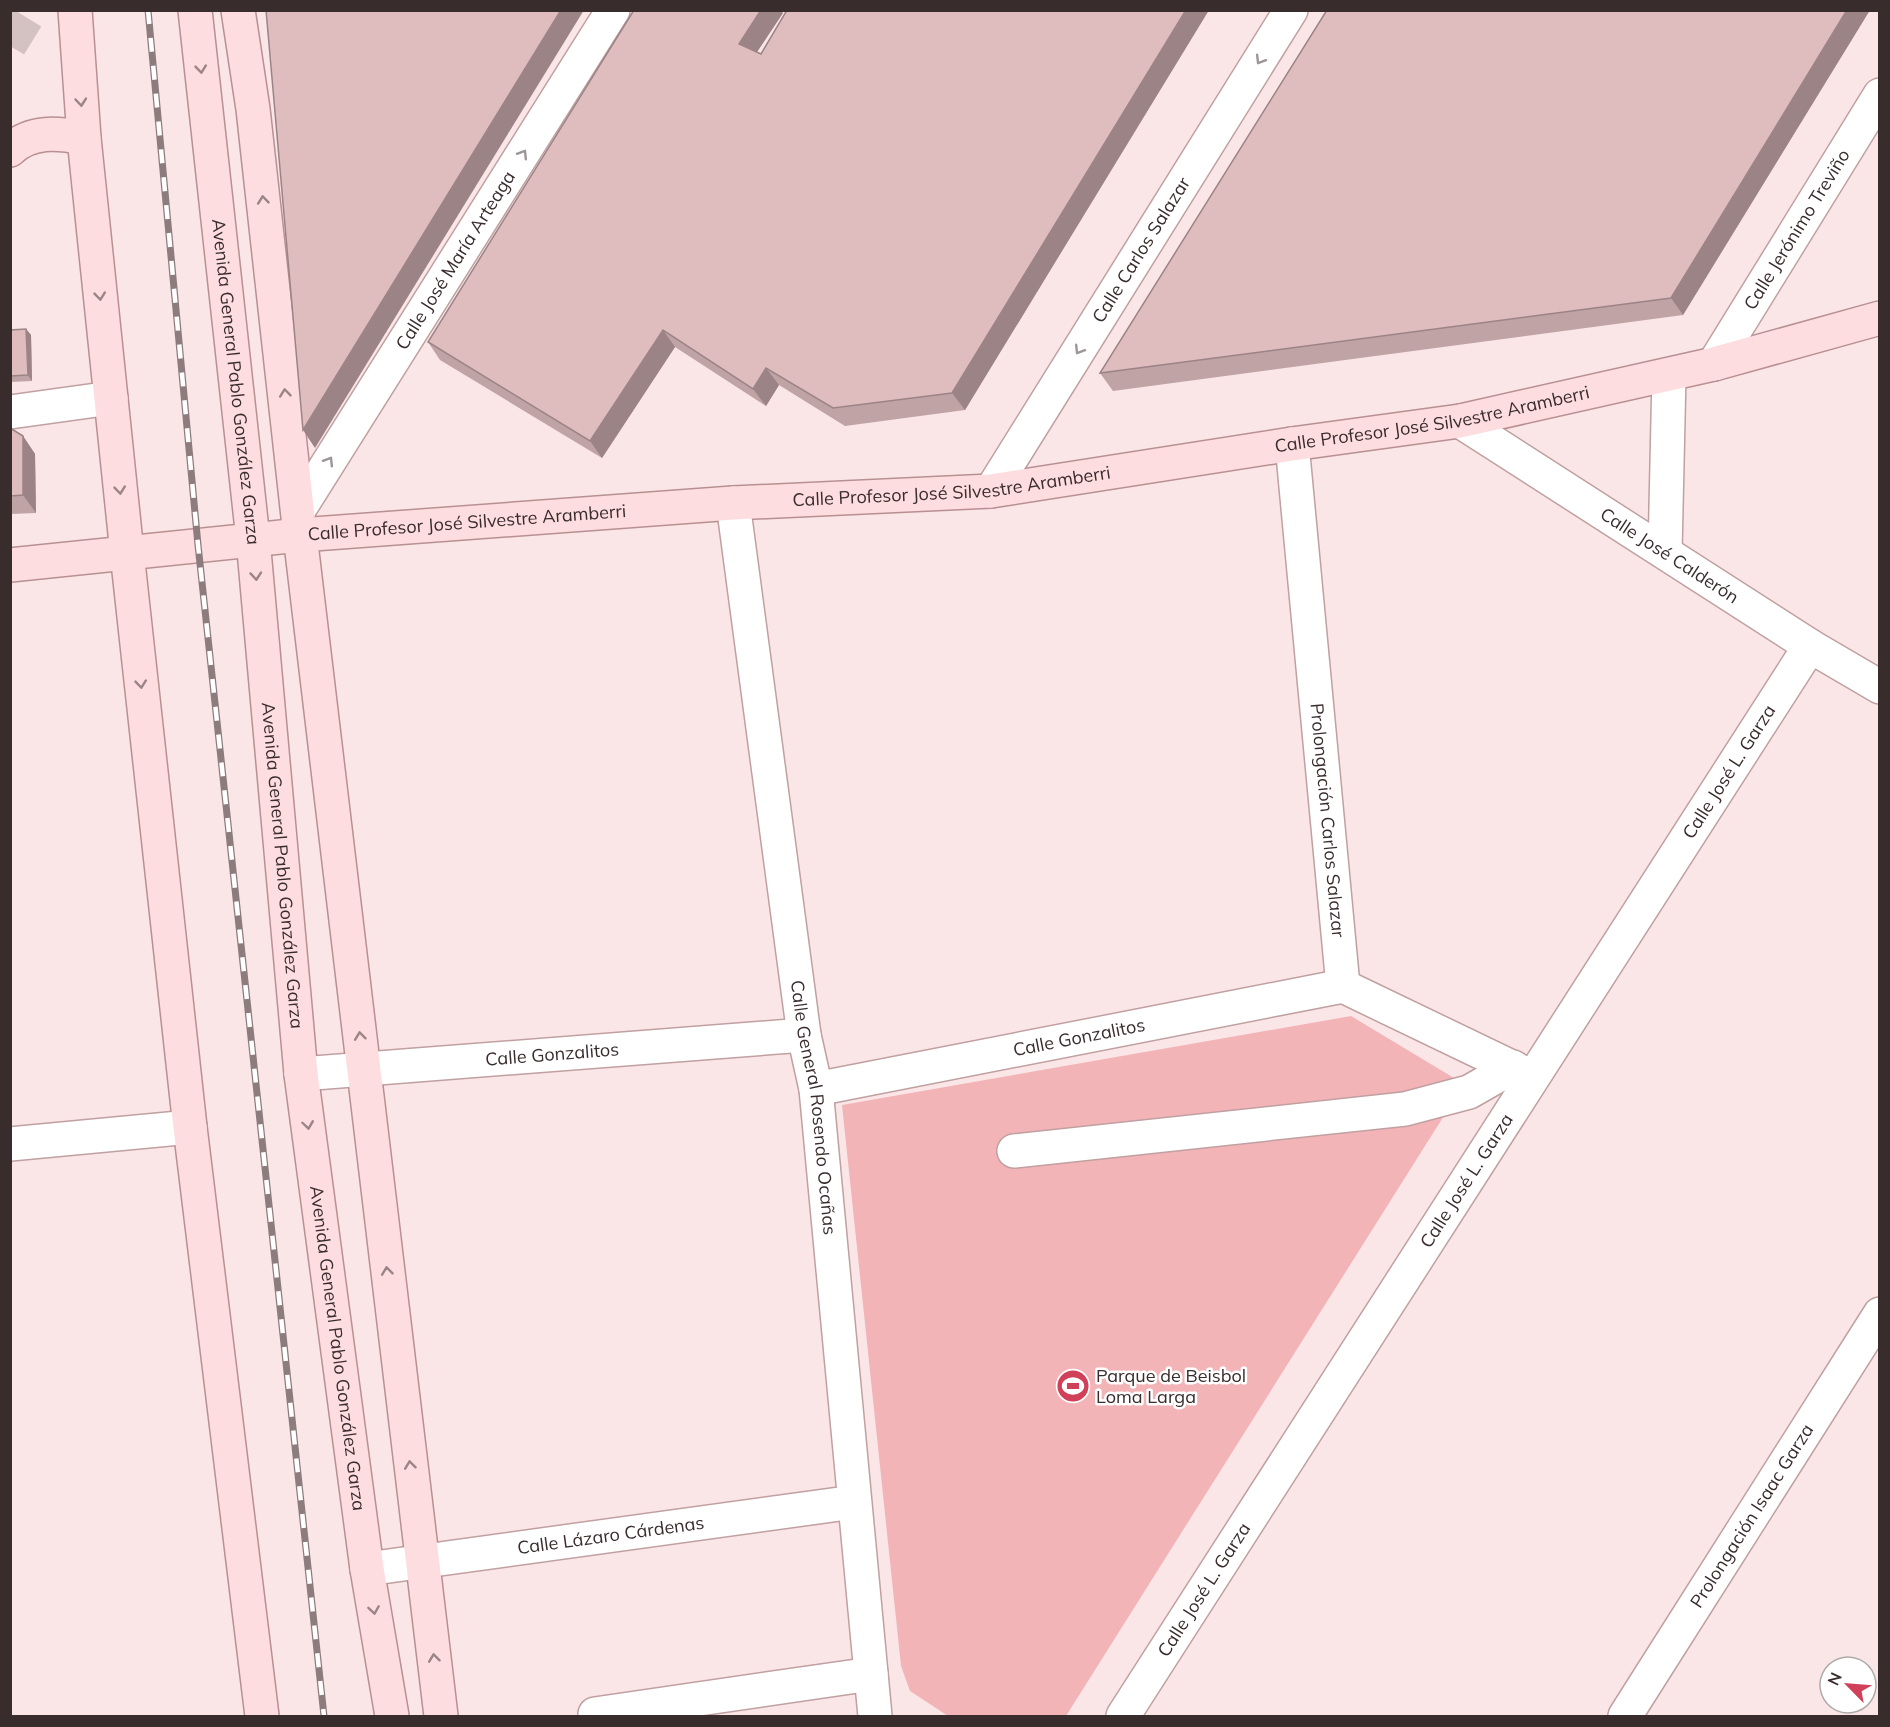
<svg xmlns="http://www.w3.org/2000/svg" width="1890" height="1727" viewBox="0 0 1890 1727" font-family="Mulish,sans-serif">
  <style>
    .green { fill: #f3b4b8 }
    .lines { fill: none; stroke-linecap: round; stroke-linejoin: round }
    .major-tunnel { stroke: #d4c1c2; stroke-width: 33; stroke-dasharray: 33 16; stroke-linecap: butt }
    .minor-casing { stroke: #c0a0a1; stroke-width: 36 }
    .major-casing { stroke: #b89092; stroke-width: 36 }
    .minor { stroke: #fff; stroke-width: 33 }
    .major { stroke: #fddddf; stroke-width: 33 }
    .rail-casing { stroke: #8d7c7d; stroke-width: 7 }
    .rail { stroke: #fff; stroke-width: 4.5; stroke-dasharray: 14; stroke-linecap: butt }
    .wall { fill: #c0a3a4 }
    .shaded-wall { fill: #9c8486 }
    .building { fill: #dfbdbf; stroke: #9c8486; stroke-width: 1.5 }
    .oneway { stroke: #9c9696 }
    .oneway2 { stroke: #9b8486 }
    .labels { text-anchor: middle; stroke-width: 5; stroke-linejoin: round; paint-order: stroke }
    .street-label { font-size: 18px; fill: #392c2d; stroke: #fff }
    .poi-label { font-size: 18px; fill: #392c2d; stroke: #fff; text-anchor: start }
  </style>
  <rect width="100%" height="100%" fill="#fbe6e7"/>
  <!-- green -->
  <path class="green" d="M1351,1016L1464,1084L1066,1716H948L910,1691L901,1666L842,1105Z"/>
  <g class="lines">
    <!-- major-tunnel -->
    <path class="major-tunnel" d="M10,46L32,10"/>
    <defs>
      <g id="minor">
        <path id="s1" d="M1714,364L1880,95"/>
        <path d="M10,412L111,398"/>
        <path id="s2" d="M1460,421L1810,646L1880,687"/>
        <path id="s3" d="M1292,444L1343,986"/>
        <path id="s4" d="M991,491L1291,10"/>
        <path id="s5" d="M733,503L804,1035L816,1089L875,1716"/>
        <path id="s6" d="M298,511L613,10"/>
        <path d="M1665,552L1669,375"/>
        <path d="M1343,986L1528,1075"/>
        <path id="s7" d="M301,1074L804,1035"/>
        <path id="s8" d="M816,1089L1343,986"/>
        <path d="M10,1144L190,1127"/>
        <path d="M1014,1151L1405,1109L1469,1092L1513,1067"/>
        <path id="s9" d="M367,1569L854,1502"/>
        <path d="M595,1714L871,1674"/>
        <path id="s10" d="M1123,1716L1810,646"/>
        <path id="s11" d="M1625,1716L1880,1314"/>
      </g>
      <g id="major">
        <path d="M75,10L84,138L127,553L190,1127L262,1716"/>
        <path id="s12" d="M195,10L253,539L301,1074L367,1569L392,1716"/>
        <path d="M238,10L253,109L300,535L441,1716"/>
        <path d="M10,150C31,130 58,133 84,138"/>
        <path id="s13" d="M10,565L300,535L733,503L991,491L1292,444L1460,421L1714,364L1880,318"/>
      </g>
    </defs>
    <!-- minor casing -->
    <use href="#minor" class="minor-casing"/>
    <!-- major casing -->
    <use href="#major" class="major-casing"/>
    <!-- minor -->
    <use href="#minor" class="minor"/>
    <!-- major -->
    <use href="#major" class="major"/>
    <defs>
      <path id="rail" d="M148,10L198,545L324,1716"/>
    </defs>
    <!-- rail casing -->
    <use href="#rail" class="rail-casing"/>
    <!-- rail -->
    <use href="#rail" class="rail"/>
  </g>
  <!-- wall -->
  <g class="wall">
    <path d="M787,10H1209L965,410L845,426L779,385L766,406L675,347L602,458L440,360L428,342L783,13L757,52L761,54Z"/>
    <path d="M1327,10H1870L1683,315L1113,391L1100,373Z"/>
    <path d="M26,329L31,335L32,381L10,382V330Z"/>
    <path d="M10,428L23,436L35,454L36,513L10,514Z"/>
  </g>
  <!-- shaded-wall -->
  <g class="shaded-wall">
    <path d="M561,10H584L315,448L303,430Z"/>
    <path d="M761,10H781L783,13L751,61L739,44Z"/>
    <path d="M1186,10H1209L965,410L952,393Z"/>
    <path d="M1847,10H1870L1683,315L1671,298Z"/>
    <path d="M26,329L31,335L32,381L28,375Z"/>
    <path d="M663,330L675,347L602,458L590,441Z"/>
    <path d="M766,368L779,385L766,406L753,389Z"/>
    <path d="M23,436L35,454L36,513L23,495Z"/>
  </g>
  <!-- building -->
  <g class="building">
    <path d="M266,10H561L303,430Z"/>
    <path d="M634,10H761L739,44L761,54L787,10H1186L952,393L833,408L766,368L753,389L663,330L590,441L428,342Z"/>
    <path d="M1327,10H1847L1671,298L1100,373Z"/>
    <path d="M26,329L28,375L10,376V330Z"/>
    <path d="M10,428L23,436V495L10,496Z"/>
  </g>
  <!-- one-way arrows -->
  <defs><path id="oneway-chevron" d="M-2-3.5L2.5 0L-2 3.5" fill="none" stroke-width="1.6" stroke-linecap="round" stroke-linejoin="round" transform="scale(1.5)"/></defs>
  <g class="oneway">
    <use href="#oneway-chevron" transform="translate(1260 60) rotate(122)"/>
    <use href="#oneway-chevron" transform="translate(523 154) rotate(-58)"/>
    <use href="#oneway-chevron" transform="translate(1079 350) rotate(122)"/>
    <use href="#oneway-chevron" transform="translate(329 461) rotate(-58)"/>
  </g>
  <g class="oneway2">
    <use href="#oneway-chevron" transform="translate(201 69) rotate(84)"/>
    <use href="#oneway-chevron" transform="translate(81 102) rotate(85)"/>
    <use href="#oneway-chevron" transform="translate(263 200) rotate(-96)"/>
    <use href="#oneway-chevron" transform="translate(100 296) rotate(84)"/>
    <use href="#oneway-chevron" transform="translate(285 393) rotate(-96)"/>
    <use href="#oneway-chevron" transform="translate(120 490) rotate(84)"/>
    <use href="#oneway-chevron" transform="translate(256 576) rotate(85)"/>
    <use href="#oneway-chevron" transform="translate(141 684) rotate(84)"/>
    <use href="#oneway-chevron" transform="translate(360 1036) rotate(-97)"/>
    <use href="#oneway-chevron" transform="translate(308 1125) rotate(82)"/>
    <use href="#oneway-chevron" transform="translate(387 1271) rotate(-97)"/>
    <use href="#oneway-chevron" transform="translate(410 1465) rotate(-97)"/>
    <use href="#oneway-chevron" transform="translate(374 1610) rotate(81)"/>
    <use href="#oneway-chevron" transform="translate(434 1658) rotate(-97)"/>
  </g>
  <!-- icons -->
  <defs>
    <symbol id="stadium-disc" viewBox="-11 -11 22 22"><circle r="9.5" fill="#d04059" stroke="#fff"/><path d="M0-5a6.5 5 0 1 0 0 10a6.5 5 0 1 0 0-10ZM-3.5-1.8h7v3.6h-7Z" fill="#fff"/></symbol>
  </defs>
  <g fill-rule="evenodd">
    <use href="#stadium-disc" x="1054" y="1367" width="38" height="38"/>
  </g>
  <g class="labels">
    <!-- street labels -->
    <g class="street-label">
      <text dy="6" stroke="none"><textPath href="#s1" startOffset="158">Calle Jerónimo Treviño</textPath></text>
      <text dy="6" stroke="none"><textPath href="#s4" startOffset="284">Calle Carlos Salazar</textPath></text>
      <text dy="6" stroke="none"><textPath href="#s6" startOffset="296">Calle José María Arteaga</textPath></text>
      <text dy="6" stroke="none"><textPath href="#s12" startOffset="374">Avenida General Pablo González Garza</textPath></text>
      <text dy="6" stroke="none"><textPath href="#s13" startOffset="1431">Calle Profesor José Silvestre Aramberri</textPath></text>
      <text dy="6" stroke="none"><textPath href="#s13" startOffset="945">Calle Profesor José Silvestre Aramberri</textPath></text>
      <text dy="6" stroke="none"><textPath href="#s13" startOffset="459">Calle Profesor José Silvestre Aramberri</textPath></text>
      <text dy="6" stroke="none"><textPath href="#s2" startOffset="249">Calle José Calderón</textPath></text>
      <text dy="6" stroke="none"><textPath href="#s10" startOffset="1122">Calle José L. Garza</textPath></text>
      <text dy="6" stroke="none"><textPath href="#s3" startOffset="378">Prolongación Carlos Salazar</textPath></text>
      <text dy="6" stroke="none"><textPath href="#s12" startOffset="860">Avenida General Pablo González Garza</textPath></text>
      <text dy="6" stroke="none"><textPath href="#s8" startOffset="268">Calle Gonzalitos</textPath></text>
      <text dy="6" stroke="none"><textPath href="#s7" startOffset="252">Calle Gonzalitos</textPath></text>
      <text dy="6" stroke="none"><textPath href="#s5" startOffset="610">Calle General Rosendo Ocañas</textPath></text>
      <text dy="6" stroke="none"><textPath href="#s10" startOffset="636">Calle José L. Garza</textPath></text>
      <text dy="6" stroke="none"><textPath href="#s12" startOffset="1346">Avenida General Pablo González Garza</textPath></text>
      <text dy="6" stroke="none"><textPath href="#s11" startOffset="237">Prolongación Isaac Garza</textPath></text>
      <text dy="6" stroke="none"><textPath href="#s9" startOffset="246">Calle Lázaro Cárdenas</textPath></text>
      <text dy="6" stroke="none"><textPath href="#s10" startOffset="150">Calle José L. Garza</textPath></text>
    </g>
    <!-- poi labels -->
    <g class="poi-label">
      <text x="1096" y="1382">Parque de Beisbol<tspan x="1096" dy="21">Loma Larga</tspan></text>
    </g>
  </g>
  <!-- border -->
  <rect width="1890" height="1727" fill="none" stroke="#392c2d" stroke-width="24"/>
  <!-- north arrow -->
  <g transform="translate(1848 1685) rotate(295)"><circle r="28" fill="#ffffff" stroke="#b0abab" stroke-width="1.5"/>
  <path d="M0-4.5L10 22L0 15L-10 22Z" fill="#d04059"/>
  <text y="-9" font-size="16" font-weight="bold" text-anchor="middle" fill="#392c2d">N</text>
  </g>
</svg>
